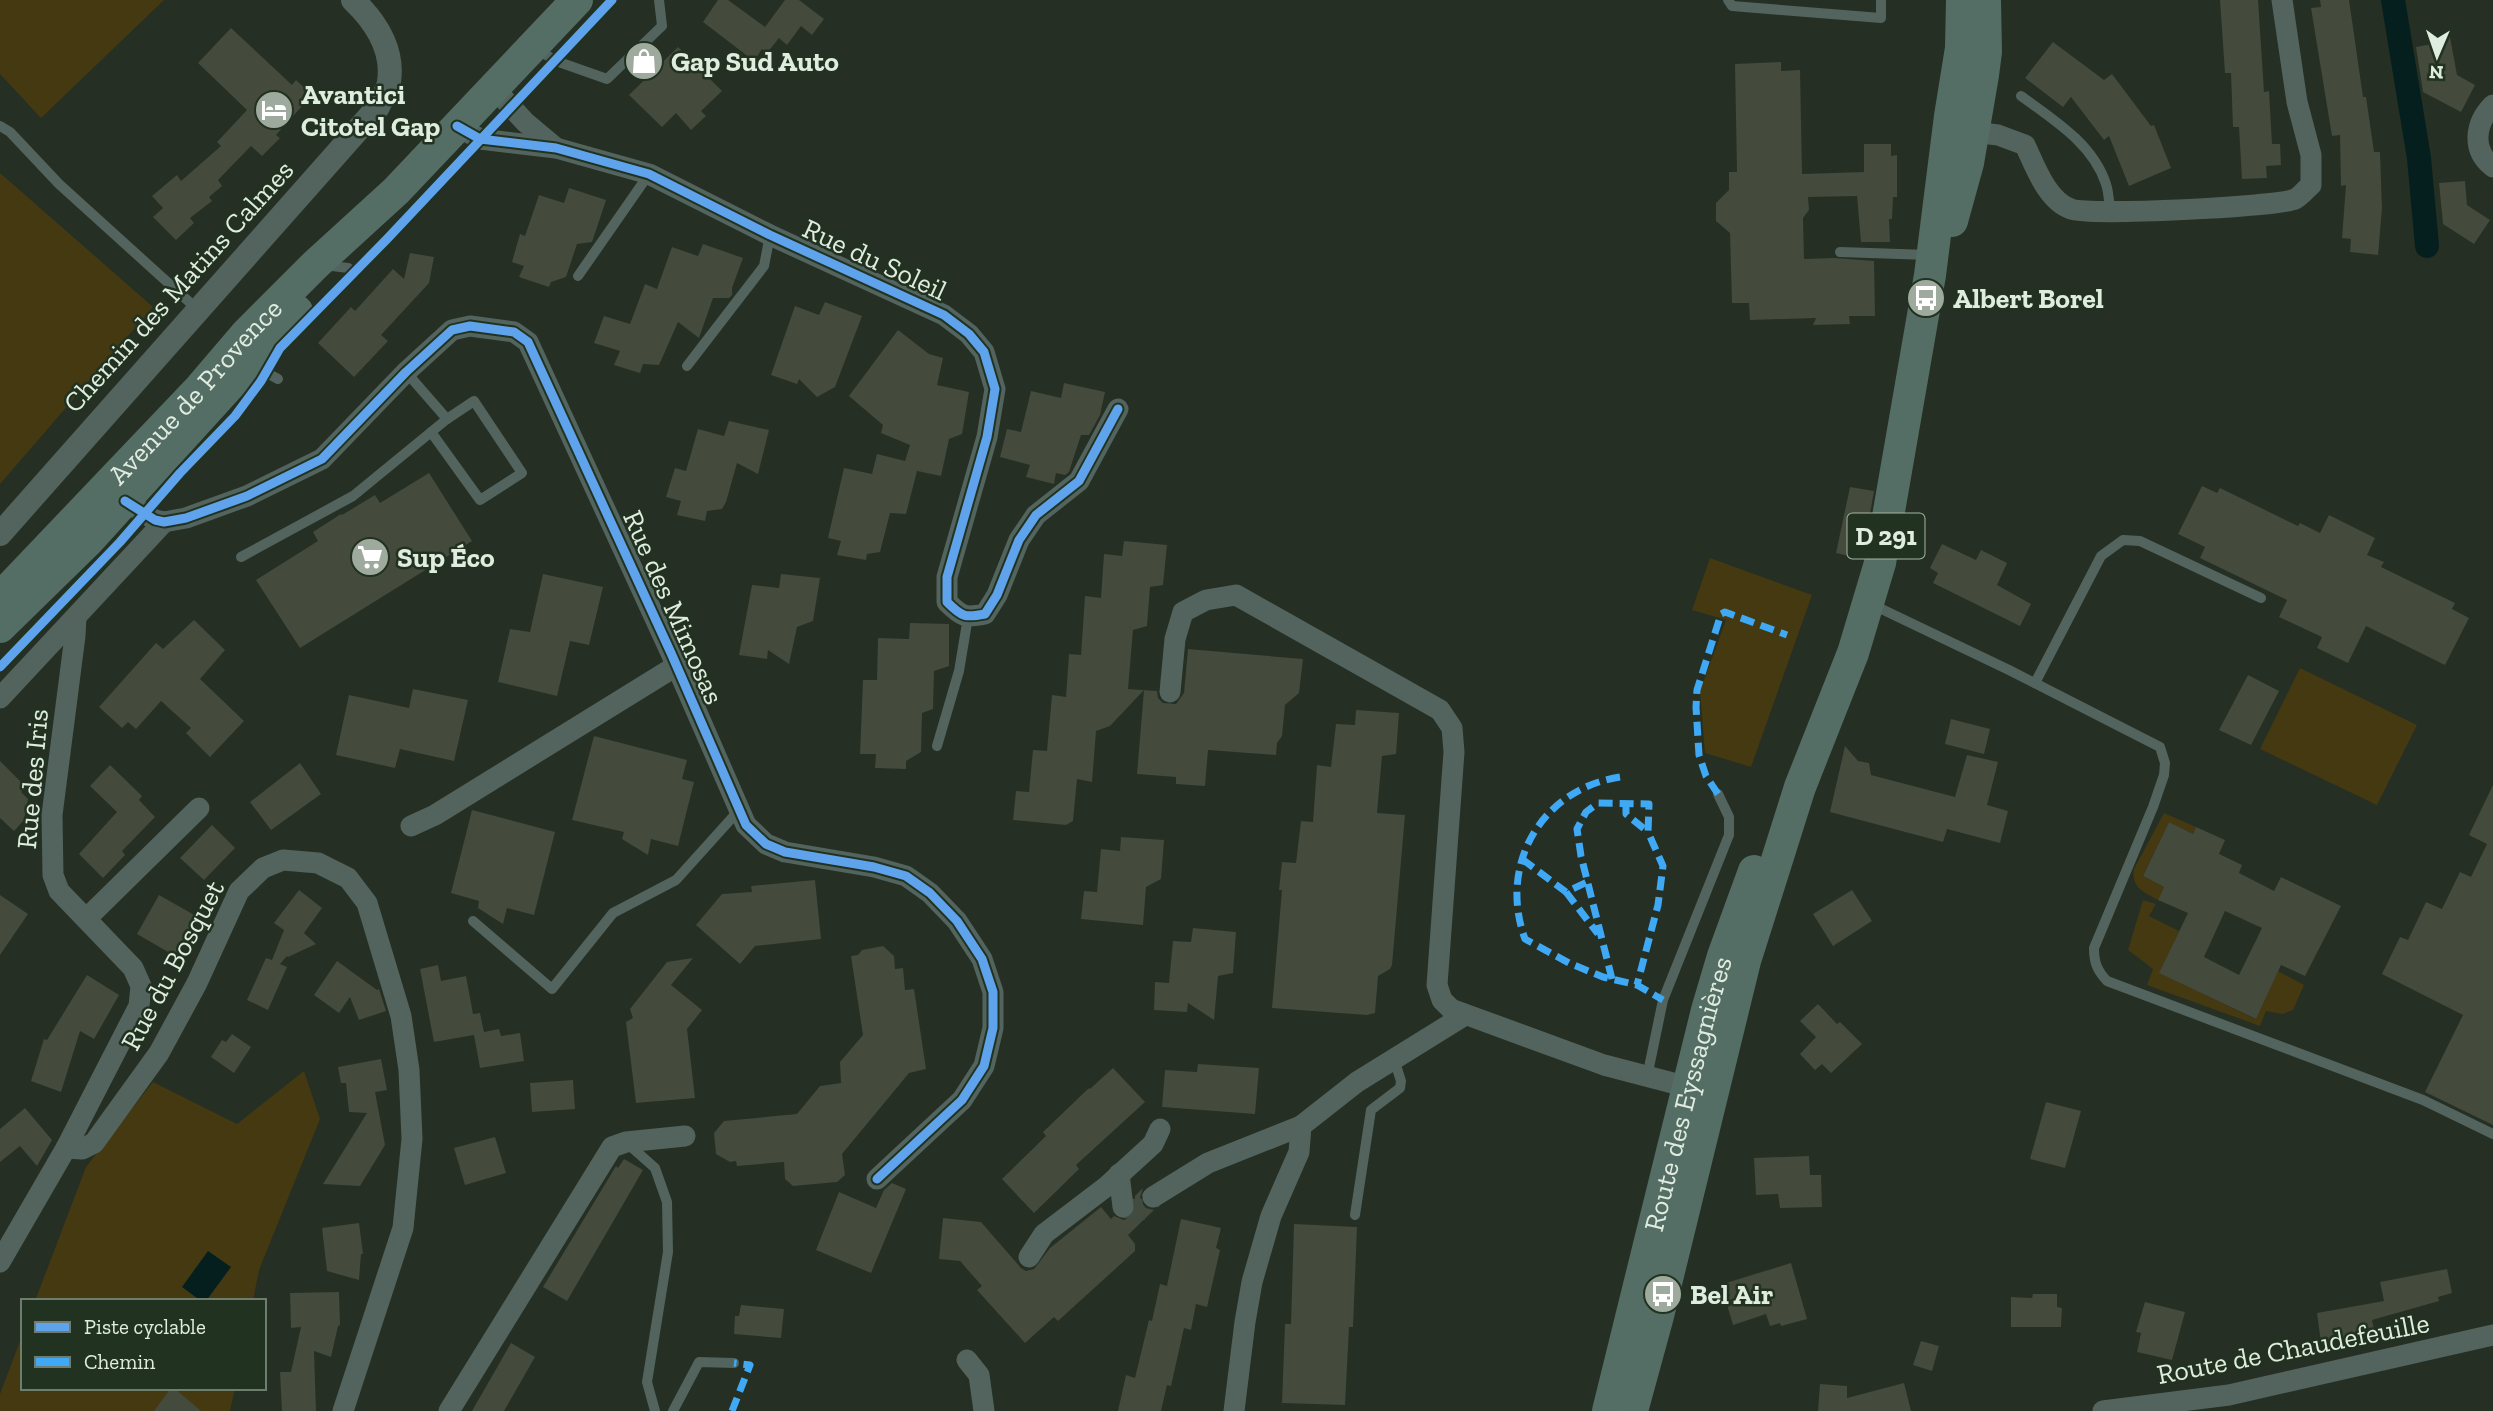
<svg xmlns="http://www.w3.org/2000/svg" width="2493" height="1411" viewBox="0 0 2493 1411" font-family="'Zilla Slab',serif">
  <style>
    .green { fill: #443911 }
    .water { fill: #051f1e }
    .lines { fill: none; stroke-linecap: round; stroke-linejoin: round }
    .canal { stroke: #051f1e; stroke-width: 24 }
    .building { fill: #444a3c; fill-rule: evenodd }
    .minor-tunnel { stroke: #414b40; stroke-width: 21; stroke-dasharray: 21 10; stroke-linecap: butt }
    .service { stroke: #52645d; stroke-width: 10 }
    .minor { stroke: #52645d; stroke-width: 21 }
    .tertiary { stroke: #52645d; stroke-width: 24 }
    .primary { stroke: #546e65; stroke-width: 32 }
    .quiet { stroke: #3fa9f5; stroke-width: 7; stroke-dasharray: 14 7; stroke-linecap: butt }
    .cycleway-casing { stroke: #213320; stroke-width: 13 }
    .cycleway { stroke: #60a3ed; stroke-width: 9 }
    .labels { text-anchor: middle; stroke-width: 5; stroke-linejoin: round; paint-order: stroke }
    .shield { fill: #213320; stroke: #a7b4a6; stroke-width: 2 }
    .shield-label { font-size: 26px; font-weight: bold; fill: #e1ece0 }
    .poi-label { font-size: 28px; font-weight: bold; fill: #e1ece0; stroke: #213320; text-anchor: start }
    .street-label { font-size: 28px; fill: #e1ece0; stroke: #213320 }
  </style>
  <rect width="100%" height="100%" fill="#252f24"/>
  <!-- green -->
  <g class="green">
    <path d="M0,0H164L41,118L0,74Z"/>
    <path d="M0,173L153,307L0,484Z"/>
    <path d="M1710,558L1812,595L1751,767L1705,753L1700,691L1726,620L1692,610Z"/>
    <path d="M2300,668L2417,725L2377,805L2260,749Z"/>
    <path d="M2164,813L2196,827L2193,834L2169,822L2143,876L2164,887L2158,900C2144,892 2131,888 2134,869Z"/>
    <path d="M2143,900L2156,904L2149,916L2179,931L2160,973L2255,1019L2278,971L2304,985L2293,1010L2283,1014L2266,1011L2260,1026L2147,985L2153,969L2128,950Z"/>
    <path d="M304,1071L320,1119L259,1270L253,1301H35L86,1167L153,1082L237,1124Z"/>
    <path d="M23,1333V1388H235L230,1411H0V1394Z"/>
  </g>
  <!-- water -->
  <path class="water" d="M208,1251L231,1267L206,1301H201L182,1287Z"/>
  <g class="lines">
    <!-- canal -->
    <path class="canal" d="M2393,0L2419,158L2427,246"/>
  </g>
  <!-- building -->
  <g class="building">
    <path d="M718,0H728L765,27L785,0H799L824,19L812,35L801,26L787,45L779,38L767,53L762,49L754,61L703,22Z"/>
    <path d="M2220,0H2258L2264,92L2269,91L2272,144H2280L2281,165L2266,166L2267,178L2242,179L2239,127H2233L2231,73H2225Z"/>
    <path d="M2320,0H2349L2363,97H2366L2374,152H2380L2382,208L2378,255L2350,252L2351,239L2342,238L2346,185L2341,186L2340,135L2332,136L2311,8L2321,7Z"/>
    <path d="M231,28L292,85L296,80L312,95L276,135L280,138L262,156L251,146L218,180L222,186L209,197L212,201L190,218L194,223L176,240L153,217L163,208L152,196L177,175L181,181L221,146L217,142L247,110L198,63Z"/>
    <path d="M2450,37L2457,75L2475,85L2461,112L2423,92L2416,47L2432,44L2433,40Z"/>
    <path d="M2053,42L2104,80L2112,74L2151,126L2154,125L2171,168L2129,186L2109,136L2104,140L2071,97L2063,107L2025,78Z"/>
    <path d="M678,47L722,91L701,111L706,116L691,130L676,113L662,127L629,95Z"/>
    <path d="M1781,62V71L1800,70L1802,174L1864,172V144H1891V156L1897,155V197H1893L1892,219H1889L1890,242H1861L1857,196L1808,197L1809,210L1803,218L1804,259L1835,258L1874,261L1875,316H1849L1850,324L1813,325L1816,318L1750,320L1749,303H1732L1730,233L1716,221V203L1729,190V172H1737L1735,64Z"/>
    <path d="M2465,181L2467,205L2490,220L2474,244L2443,224L2439,183Z"/>
    <path d="M569,188L606,200L592,242L577,244L566,277L551,282L549,287L519,277L524,266L512,262L520,234L525,236L539,195L564,203Z"/>
    <path d="M703,244L743,258L732,288V295L729,298H713L699,338L678,322L659,365L643,364L640,373L614,365L620,351L594,343L604,316L630,324L645,284L657,289L672,247L698,256Z"/>
    <path d="M410,253L434,257L429,283L381,335L388,341L354,377L318,343L351,307L355,311L393,269L404,279Z"/>
    <path d="M825,302L862,316L835,387L817,397L799,379L797,384L771,375L795,306L819,315Z"/>
    <path d="M898,330L929,354L943,358L937,385L969,392L962,434L949,439L941,476L917,471L906,514L890,513L880,552L867,554L866,560L837,555L841,541L828,538L844,468L872,474L877,454L905,461L910,445L881,433L883,425L849,396Z"/>
    <path d="M1064,383L1105,392L1100,415L1089,435H1081L1069,472L1065,475L1056,473L1054,484L1026,477L1030,465L1000,457L1007,429L1021,432L1031,391L1061,398Z"/>
    <path d="M729,421L769,430L758,474L737,463L726,502L722,509L707,511L705,521L677,515L681,501L666,497L675,468L686,471L698,429L724,436Z"/>
    <path d="M429,473L472,541L300,648L256,580L318,541L313,532L341,514L342,515L375,495L380,503Z"/>
    <path d="M2202,486L2217,493L2220,488L2298,526L2300,523L2320,533L2329,515L2375,538L2367,555L2384,562L2381,567L2455,603L2452,609L2469,618L2445,665L2366,626L2348,663L2317,648L2322,637L2279,617L2287,600L2200,558L2205,547L2178,534Z"/>
    <path d="M1850,487L1874,491L1862,559L1836,553Z"/>
    <path d="M1124,541L1167,545L1163,585L1150,587L1147,626L1133,630L1128,689L1157,691L1158,698L1163,703L1176,704L1184,693L1188,649L1303,659L1299,693L1285,705L1282,736L1277,743L1276,755L1208,750L1205,786L1176,784V777L1137,774L1144,690L1110,726L1096,731L1092,782L1077,779L1073,821L1066,825L1013,820L1016,791L1029,792L1033,750L1047,751L1052,695L1066,697L1069,654L1081,655L1085,596L1101,598L1104,554L1122,556Z"/>
    <path d="M1942,544L1976,560L1981,550L2007,563L1997,585L2031,604L2020,626L1933,583L1938,573L1930,568Z"/>
    <path d="M543,574L603,587L589,645L570,641L557,696L498,682L510,629L530,632Z"/>
    <path d="M781,574L820,578L813,621L797,627L789,664L768,650L767,659L739,655L752,585L779,588Z"/>
    <path d="M194,620L225,650L200,679L244,721L210,757L186,733L191,728L161,701L136,729L128,722L122,728L99,707L156,643L163,649Z"/>
    <path d="M910,623L949,624V666L934,671L933,709L922,713L921,752L906,761V769L875,768L876,754H860L863,680H877L878,638L909,639Z"/>
    <path d="M2248,675L2279,691L2251,745L2219,730Z"/>
    <path d="M413,689L468,700L454,761L400,749L395,768L336,755L349,695L409,708Z"/>
    <path d="M1356,710L1399,713L1396,754L1382,756L1377,813L1405,815L1392,965L1390,969L1378,976L1375,1013L1367,1015L1272,1008L1282,890H1279L1282,862L1296,863L1301,821L1313,822L1317,765L1331,767L1336,724L1355,725Z"/>
    <path d="M1951,719L1990,729L1984,754L1945,744Z"/>
    <path d="M594,736L687,760L682,779L694,782L678,846L651,839L648,855L622,839L624,832L572,820Z"/>
    <path d="M1845,746L1858,761L1869,763L1871,775L1955,797L1967,755L1998,762L1987,805L2008,811L2000,843L1947,829L1943,842L1830,812Z"/>
    <path d="M0,761L26,787L21,792L28,799L24,820L14,831L0,818Z"/>
    <path d="M300,763L321,794L271,830L250,802Z"/>
    <path d="M110,765L142,796L139,800L155,817L122,851L125,855L103,878L79,854L117,812L90,786Z"/>
    <path d="M2493,785V1125L2425,1092L2463,1015L2382,974L2400,937L2408,940L2426,902L2442,909L2460,872L2471,877L2487,844L2469,835Z"/>
    <path d="M472,810L555,832L534,915L507,908L503,924L478,908L479,901L451,893Z"/>
    <path d="M2169,822L2193,834L2196,827L2225,840L2219,854L2242,865L2239,873L2274,891L2281,877L2341,906L2305,976L2281,965L2256,1019L2159,973L2188,913L2158,900L2164,887L2143,876ZM2225,911L2262,928L2239,975L2204,957Z"/>
    <path d="M212,825L235,848L204,880L180,858Z"/>
    <path d="M1121,837L1164,840L1161,879L1146,887L1143,925L1081,919L1084,891L1097,892L1101,849L1120,851Z"/>
    <path d="M815,880L821,939L755,946L740,964L696,925L722,894L752,892L751,886Z"/>
    <path d="M299,890L322,908L304,933L316,944L288,957L287,956L280,964L287,967L268,1010L247,1000L266,958L272,960L284,930L274,923Z"/>
    <path d="M1852,890L1872,921L1833,946L1813,914Z"/>
    <path d="M0,895L28,914L0,955Z"/>
    <path d="M159,895L196,916L175,956L137,934Z"/>
    <path d="M1193,928L1236,932L1233,973L1218,976L1214,1020L1188,1003L1187,1012L1154,1010L1155,982L1169,983L1173,941L1191,942Z"/>
    <path d="M883,946L894,956L895,969L903,968L905,990L914,989L926,1069L909,1073L842,1154L845,1175L837,1182L793,1186L785,1179L784,1162L737,1166L736,1161L730,1162L716,1154L714,1133L724,1121L797,1114L820,1086L841,1083L840,1062L863,1035L851,956L858,955L862,950Z"/>
    <path d="M693,958L671,985L702,1010L687,1029L695,1098L636,1103L626,1022L633,1018L630,1009L667,962Z"/>
    <path d="M337,961L377,990L379,989L386,1011L359,1020L350,997L339,1013L314,995Z"/>
    <path d="M438,965L441,981L466,976L473,1014L480,1013L484,1032L499,1029L501,1036L520,1033L524,1061L480,1068L474,1035L434,1042L420,969Z"/>
    <path d="M87,975L119,995L94,1039L80,1031L61,1092L31,1081L44,1039L47,1040Z"/>
    <path d="M1818,1004L1837,1024L1840,1022L1862,1044L1831,1073L1822,1064L1815,1070L1800,1054L1816,1037L1800,1021Z"/>
    <path d="M232,1034L251,1047L234,1073L211,1057L222,1040L226,1042Z"/>
    <path d="M381,1059L387,1090L375,1092L385,1145L360,1186L323,1184L367,1113L349,1112L346,1083H341L338,1067Z"/>
    <path d="M1198,1064L1259,1068L1255,1114L1162,1107L1165,1070L1197,1072Z"/>
    <path d="M1113,1068L1145,1102L1076,1165L1079,1169L1034,1213L1002,1179L1046,1136L1043,1132L1089,1088L1090,1089Z"/>
    <path d="M573,1080L575,1109L532,1112L530,1083Z"/>
    <path d="M2046,1102L2081,1111L2065,1168L2030,1159Z"/>
    <path d="M25,1108L52,1140L37,1166L20,1146L0,1162V1129Z"/>
    <path d="M495,1137L506,1173L465,1185L454,1148Z"/>
    <path d="M1809,1156L1810,1175H1821L1822,1207L1780,1208L1778,1194L1756,1195L1754,1158Z"/>
    <path d="M624,1159L643,1170L567,1301L543,1287L616,1166L618,1168Z"/>
    <path d="M892,1183L906,1189L871,1273L816,1250L839,1192L876,1208L884,1190Z"/>
    <path d="M1143,1188L1140,1197L1142,1203L1146,1208L1154,1210L1128,1235L1135,1244V1251L1058,1321L1054,1317L1025,1343L977,1290L982,1286L960,1261L939,1259L943,1218L981,1222L1021,1268L1026,1271L1034,1269L1050,1248L1101,1207L1111,1219L1114,1216L1124,1220L1131,1217L1135,1211V1196Z"/>
    <path d="M1181,1219L1221,1228L1216,1248L1220,1250L1207,1307L1196,1304L1191,1330L1184,1328L1171,1386L1167,1385L1161,1411H1118L1126,1375L1135,1378L1149,1320L1152,1321L1160,1284L1167,1286Z"/>
    <path d="M359,1223L363,1254H361L359,1280L327,1271L322,1228Z"/>
    <path d="M1294,1224L1357,1227L1353,1327H1349L1345,1405L1282,1403L1285,1324H1291Z"/>
    <path d="M1791,1263L1807,1319L1781,1326L1780,1323L1770,1326L1766,1314L1733,1325L1725,1298L1730,1296L1726,1283Z"/>
    <path d="M2447,1269L2452,1293L2438,1297L2439,1301L2372,1320L2375,1334L2321,1343L2317,1313L2384,1301L2380,1282Z"/>
    <path d="M339,1292L340,1325L338,1326L331,1357L314,1351L316,1411H282L280,1372H291L301,1327L291,1328L290,1293Z"/>
    <path d="M2033,1294H2057V1307L2062,1308L2061,1327H2011V1297L2032,1298Z"/>
    <path d="M2145,1302L2185,1312L2172,1360L2137,1352L2141,1333L2136,1332Z"/>
    <path d="M741,1305L784,1309L781,1338L734,1334L735,1316H739Z"/>
    <path d="M1921,1341L1939,1346L1932,1371L1913,1365Z"/>
    <path d="M511,1343L535,1357L504,1411H472Z"/>
    <path d="M1904,1383L1911,1411H1818L1820,1384L1847,1386V1398Z"/>
    <path d="M171,1388H174L201,1411H154Z"/>
  </g>
  <g class="lines">
    <!-- minor-tunnel -->
    <path class="minor-tunnel" d="M1123,1207L1136,1210L1144,1209L1153,1197"/>
    <!-- service -->
    <g class="service">
      <path d="M1728,0L1732,6L1881,18V0"/>
      <path d="M535,48L556,61L607,79L662,26L659,0"/>
      <path d="M2021,96C2054,120 2093,144 2106,184C2109,193 2109,203 2110,211"/>
      <path d="M0,126L10,132L59,184L197,309"/>
      <path d="M1840,252L1929,255"/>
      <path d="M324,265L348,268L354,272"/>
      <path d="M578,276L649,174"/>
      <path d="M255,363L265,372L278,379"/>
      <path d="M687,366L764,266L770,235"/>
      <path d="M431,432L480,500L522,473L474,401L447,419"/>
      <path d="M241,557L353,496L447,419L406,372"/>
      <path d="M1871,604L2009,670L2160,747L2165,763L2164,775L2153,807L2094,948C2094,963 2097,970 2107,981L2423,1100L2493,1134"/>
      <path d="M2035,683L2101,556L2123,540L2140,541L2261,598"/>
      <path d="M937,746L959,671L968,617"/>
      <path d="M473,921L552,989L613,913L676,880L740,809"/>
      <path d="M1647,1077L1663,1000L1729,835V817L1718,794"/>
      <path d="M628,1144L655,1168L667,1202L668,1252L647,1382L655,1411"/>
      <path d="M1355,1215L1371,1110L1400,1088L1401,1081L1394,1059"/>
      <path d="M673,1411L699,1362L734,1363"/>
    </g>
    <!-- minor -->
    <g class="minor">
      <path d="M494,88L525,122L556,148"/>
      <path d="M2493,105C2475,123 2471,150 2493,167"/>
      <path d="M457,126L480,139L556,148L649,174L770,235L944,315L969,334L984,352L995,389L987,437L947,577V602C962,617 965,618 985,614L997,595L1019,540L1036,515L1079,481L1118,409"/>
      <path d="M1973,132L1998,135L2025,145C2035,166 2047,201 2071,209C2089,216 2278,207 2295,199C2301,196 2306,189 2311,185V155L2297,102L2282,0"/>
      <path d="M125,501L155,520L164,522L186,518L247,496L322,459L406,372L452,330L470,326L514,332L528,342L671,653L746,825L766,844L785,852L874,867L906,876L930,893L957,921L982,959L993,992V1028L984,1066L962,1100L877,1179"/>
      <path d="M1170,692L1175,639L1183,612L1206,600L1236,595L1440,710L1452,728L1454,752L1437,985L1442,1000L1451,1009L1604,1065L1688,1087L1701,1085"/>
      <path d="M0,698L164,522"/>
      <path d="M411,826L435,815L676,666"/>
      <path d="M86,919L199,808"/>
      <path d="M66,1148L82,1149L94,1143L159,1053L197,983L239,891L263,868L283,860L318,863L348,878L367,903L401,1016L409,1070L412,1139L403,1228L343,1411"/>
      <path d="M1119,1174L1123,1207"/>
      <path d="M1153,1197L1208,1163L1301,1126"/>
      <path d="M1029,1257L1044,1234L1107,1186L1153,1144L1160,1129"/>
      <path d="M0,1262L66,1148L139,1006L141,986L133,968L59,891L53,875L52,815L75,636L76,617"/>
      <path d="M967,1360L979,1375L984,1411"/>
      <path d="M449,1411L612,1147L626,1142L685,1136"/>
      <path d="M1234,1411L1245,1322L1252,1282L1271,1216L1299,1152L1301,1126L1357,1082L1465,1015"/>
      <path d="M2103,1411L2229,1395L2493,1335"/>
    </g>
    <!-- tertiary -->
    <path class="tertiary" d="M0,534L378,107C381,100 388,90 389,82C394,49 376,22 353,0"/>
    <!-- primary -->
    <g class="primary">
      <path d="M1952,221L1968,163L1983,75L1986,52L1985,0"/>
      <path id="s1" d="M0,598L200,388L247,333L316,264L396,191L577,0"/>
      <path d="M0,627L89,540L297,311"/>
      <path id="s2" d="M1608,1411L1707,1010L1723,956L1754,871"/>
      <path d="M1632,1411L1658,1316L1745,961L1800,787L1853,653L1880,563L1930,275L1950,116L1961,48L1962,0"/>
    </g>
    <!-- quiet -->
    <g class="quiet">
      <path d="M1620,777C1541,789 1498,865 1525,939L1569,963L1603,977L1637,985L1663,1000"/>
      <path d="M1718,794L1706,776L1699,755L1696,707L1697,690L1721,614L1725,612L1787,635"/>
      <path d="M1626,802V814L1648,832"/>
      <path d="M1522,859L1566,892L1587,882"/>
      <path d="M1566,892L1598,934"/>
      <path d="M1612,979L1581,856L1577,829L1586,812L1598,803L1649,804L1648,832L1663,866L1658,905L1637,985"/>
      <path d="M732,1411L750,1365L734,1363"/>
    </g>
    <defs>
      <g id="cycleway">
        <path d="M457,126L480,139L556,148L649,174L770,235L944,315L969,334L984,352L995,389L987,437L947,577V602C962,617 965,618 985,614L997,595L1019,540L1036,515L1079,481L1118,409"/>
        <path d="M125,501L155,520L164,522L186,518L247,496L322,459L406,372L452,330L470,326L514,332L528,342L671,653L746,825L766,844L785,852L874,867L906,876L930,893L957,921L982,959L993,992V1028L984,1066L962,1100L877,1179"/>
        <path d="M0,667L120,542L180,473L235,416L261,381L280,348L387,239L612,0"/>
      </g>
    </defs>
    <!-- cycleway casing -->
    <use href="#cycleway" class="cycleway-casing"/>
    <!-- cycleway -->
    <use href="#cycleway" class="cycleway"/>
  </g>
  <!-- icons -->
  <defs>
    <symbol id="shop-disc" viewBox="-11 -11 22 22"><circle r="9.5" fill="#9faa9e" stroke="#213320"/><path d="M-5-2.5h2.3a2.7 3.5 0 0 1 5.4 0H5L5.5 6h-11ZM-1.5-2.5h3a1.5 2.3 0 0 0-3 0Z" fill="#fff"/></symbol>
    <symbol id="hotel-disc" viewBox="-11 -11 22 22"><circle r="9.5" fill="#9faa9e" stroke="#213320"/><path d="M-6-4.5h1.5V1H6V5H4.5V3h-9V5H-6ZM-4 0a1.8 1.8 0 1 1 3.6 0ZM.5 0V-2.5h3Q6-2.5 6 0Z" fill="#fff"/></symbol>
    <symbol id="bus-disc" viewBox="-11 -11 22 22"><circle r="9.5" fill="#9faa9e" stroke="#213320"/><path d="M-5-6H5V4H4V6H2V4H-2V6H-4V4H-5ZM-3.5-4V0h7V-4ZM-3.5 1.2v1.5H-2V1.2ZM2 1.2v1.5H3.5V1.2Z" fill="#fff"/></symbol>
    <symbol id="supermarket-disc" viewBox="-11 -11 22 22"><circle r="9.5" fill="#9faa9e" stroke="#213320"/><path d="M-6-5.5h2.5l.6 2H6L4.5 2H-2.5L-4.4-4H-6ZM-1.5 3.2a1.3 1.3 0 1 0 .1 0ZM3 3.2a1.3 1.3 0 1 0 .1 0Z" fill="#fff"/></symbol>
  </defs>
  <g fill-rule="evenodd">
    <use href="#shop-disc" x="622" y="39" width="44" height="44"/>
    <use href="#hotel-disc" x="252" y="88" width="44" height="44"/>
    <use href="#bus-disc" x="1904" y="276" width="44" height="44"/>
    <use href="#supermarket-disc" x="348" y="535" width="44" height="44"/>
    <use href="#bus-disc" x="1641" y="1272" width="44" height="44"/>
  </g>
  <g class="labels">
    <!-- shield labels -->
    <rect class="shield" x="1847.5" y="513.5" width="77" height="45" rx="5"/>
    <g class="shield-label">
      <text x="1886" y="545">D 291</text>
    </g>
    <!-- poi labels -->
    <g class="poi-label">
      <text x="671" y="71">Gap Sud Auto</text>
      <text x="301" y="104">Avantici<tspan x="301" dy="32">Citotel Gap</tspan></text>
      <text x="1953" y="308">Albert Borel</text>
      <text x="397" y="567">Sup Éco</text>
      <text x="1690" y="1304">Bel Air</text>
    </g>
    <!-- street labels -->
    <g class="street-label">
      <text transform="translate(875 259) rotate(25)" y="10">Rue du Soleil</text>
      <text transform="translate(178 286) rotate(-48)" y="10">Chemin des Matins Calmes</text>
      <text dy="10" stroke="none"><textPath href="#s1" startOffset="284">Avenue de Provence</textPath></text>
      <text transform="translate(674 607) rotate(66)" y="10">Rue des Mimosas</text>
      <text transform="translate(32 779) rotate(-85)" y="10">Rue des Iris</text>
      <text transform="translate(172 965) rotate(-62)" y="10">Rue du Bosquet</text>
      <text dy="10" stroke="none"><textPath href="#s2" startOffset="327">Route des Eyssagnières</textPath></text>
      <text transform="translate(2293 1348) rotate(-11)" y="10">Route de Chaudefeuille</text>
    </g>
  </g>
  <!-- legend -->
  <rect x="21" y="1299" width="245" height="91" fill="#213320" stroke="#6e7d6d" stroke-width="2"/>
  <rect x="35" y="1322" width="35" height="10" fill="#60a3ed" stroke="#6e7d6d" stroke-width="2"/>
  <text x="84" y="1334" font-size="21" fill="#e1ece0">Piste cyclable</text>
  <rect x="35" y="1357" width="35" height="10" fill="#3fa9f5" stroke="#6e7d6d" stroke-width="2"/>
  <text x="84" y="1369" font-size="21" fill="#e1ece0">Chemin</text>
  <!-- north arrow -->
  <g transform="translate(2437 56) rotate(182)" stroke="#213320" stroke-width="5" paint-order="stroke">
  <path d="M0-5L12 26L0 18L-12 26Z" fill="#e1ece0"/>
  <text y="-10" font-size="19" font-weight="bold" text-anchor="middle" fill="#e1ece0">N</text>
  </g>
</svg>
